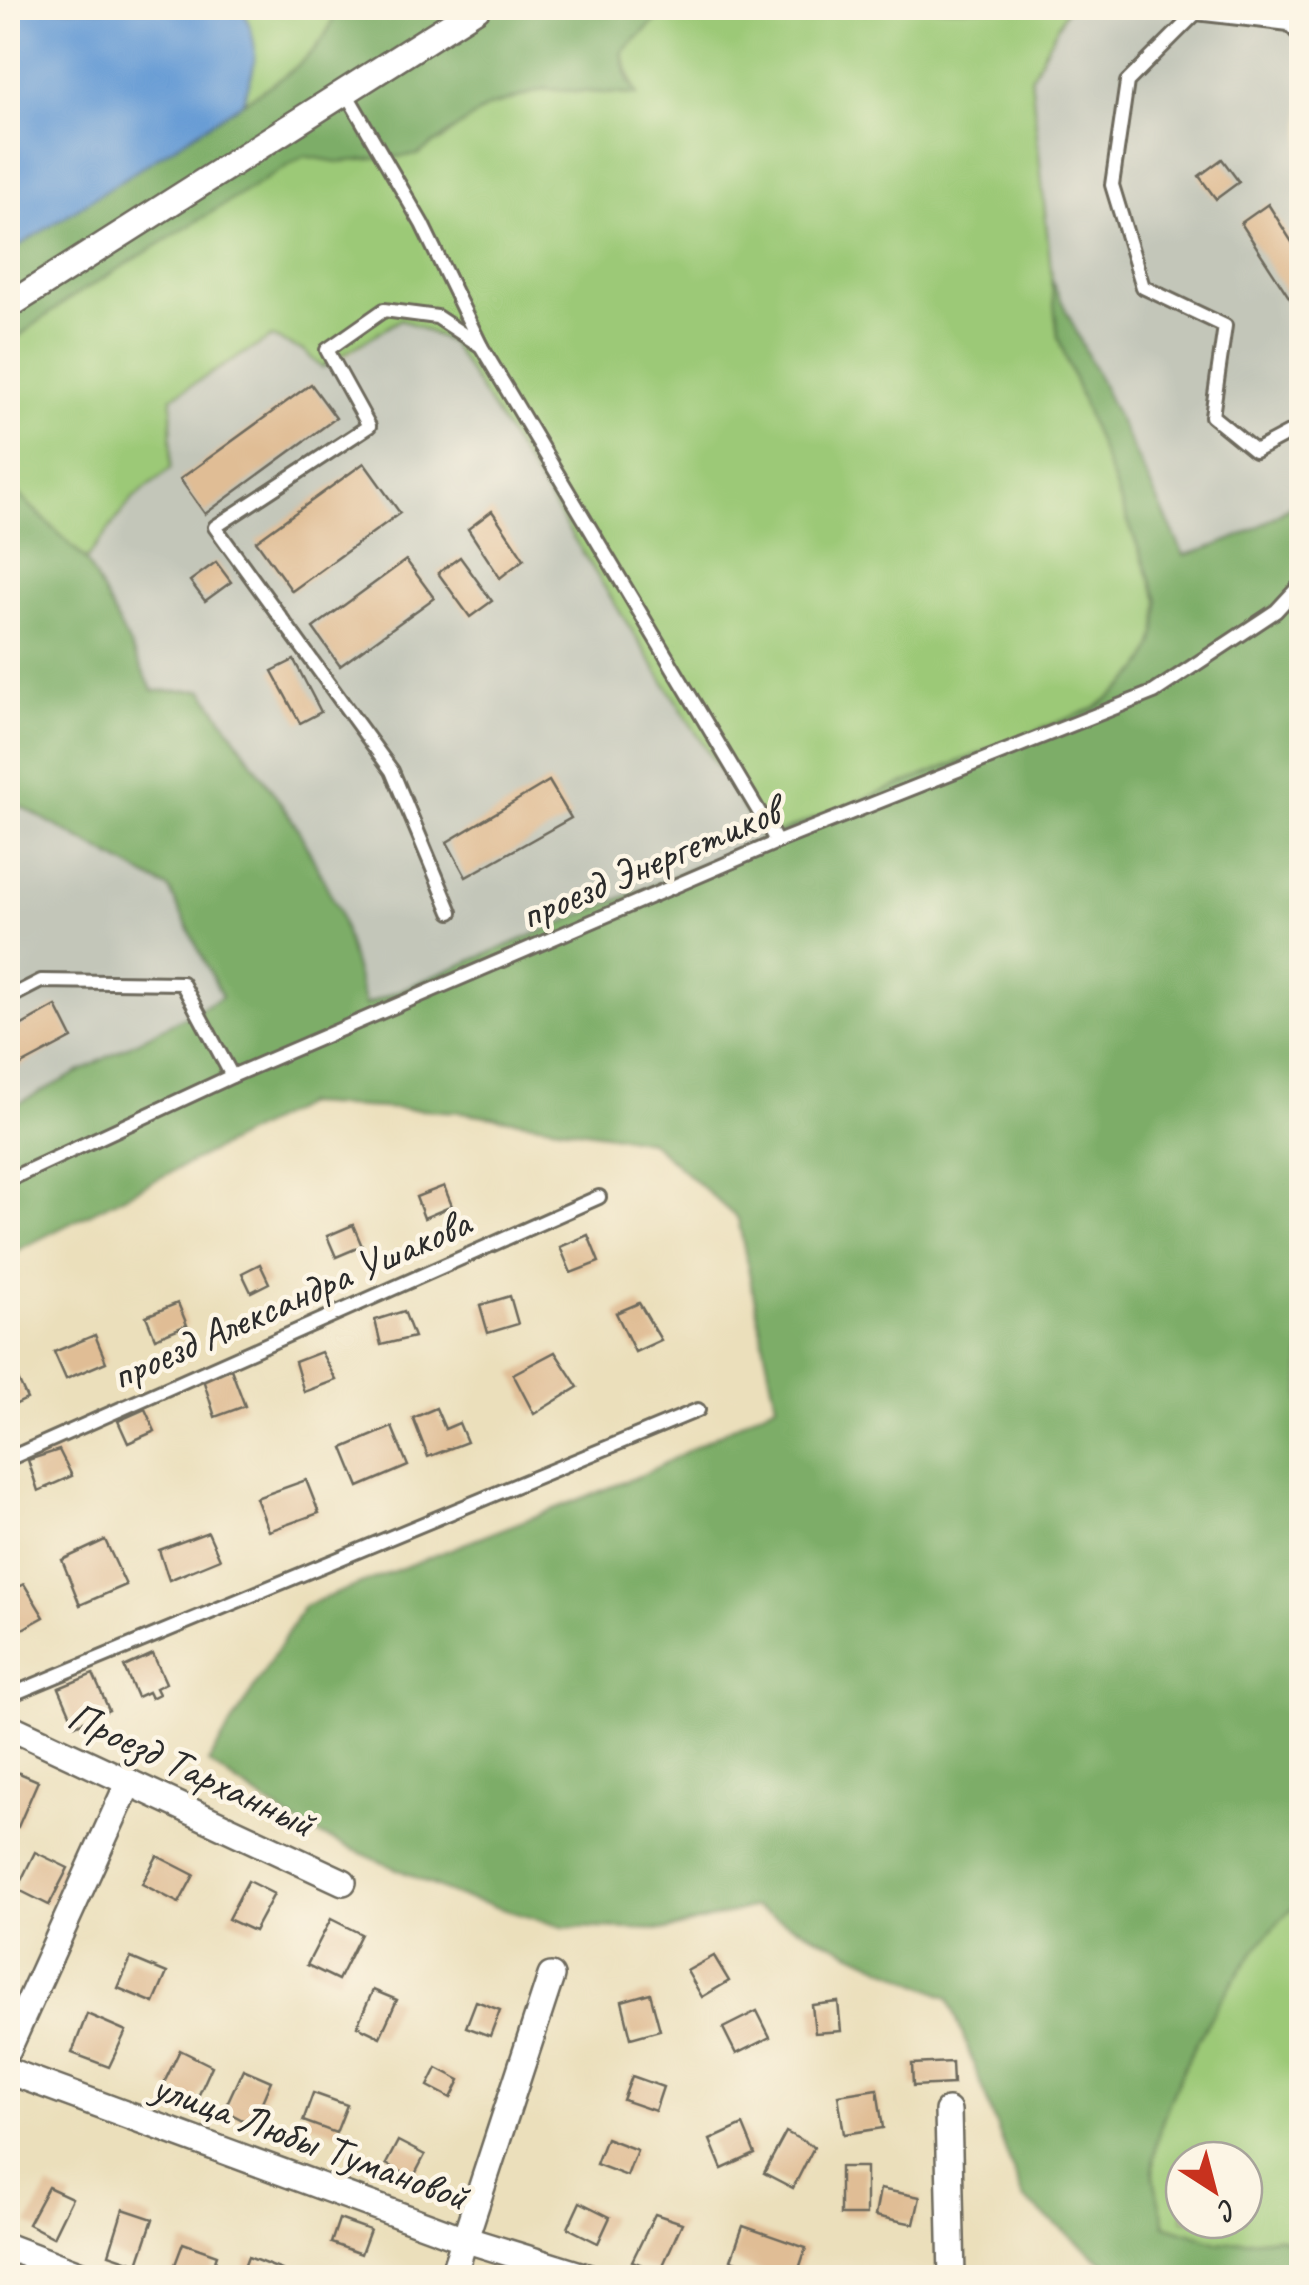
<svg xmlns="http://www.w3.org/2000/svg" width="1309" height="2285" viewBox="0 0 1309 2285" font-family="Caveat,sans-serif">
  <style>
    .industrial { fill: #c3c6b9 }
    .green { fill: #9cc977; stroke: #647a51; stroke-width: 2.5; fill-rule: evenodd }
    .forest { fill: #7dad68; stroke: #546c4a; stroke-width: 2.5 }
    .water { fill: #699dd5; stroke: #4a6480; stroke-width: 2.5 }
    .building { fill: #e0bd95 }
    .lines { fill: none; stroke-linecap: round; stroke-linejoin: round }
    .lane-casing { stroke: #6e6a5d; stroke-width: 18 }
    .street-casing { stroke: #6e6a5d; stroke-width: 30 }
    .lane { stroke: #fff; stroke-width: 12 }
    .street { stroke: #fff; stroke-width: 25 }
    .labels { text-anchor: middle; stroke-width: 9; stroke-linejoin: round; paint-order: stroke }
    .street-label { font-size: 42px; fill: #2b2b2b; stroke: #fcf5e5 }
  </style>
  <rect width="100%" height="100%" fill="#fcf5e5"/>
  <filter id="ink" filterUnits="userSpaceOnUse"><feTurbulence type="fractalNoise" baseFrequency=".01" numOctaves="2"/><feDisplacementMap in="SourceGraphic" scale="20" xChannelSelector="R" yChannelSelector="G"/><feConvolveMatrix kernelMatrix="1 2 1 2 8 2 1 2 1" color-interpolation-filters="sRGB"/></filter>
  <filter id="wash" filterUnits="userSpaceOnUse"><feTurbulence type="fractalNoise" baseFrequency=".0048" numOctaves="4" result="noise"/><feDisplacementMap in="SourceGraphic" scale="40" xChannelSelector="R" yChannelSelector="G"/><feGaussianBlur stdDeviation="2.25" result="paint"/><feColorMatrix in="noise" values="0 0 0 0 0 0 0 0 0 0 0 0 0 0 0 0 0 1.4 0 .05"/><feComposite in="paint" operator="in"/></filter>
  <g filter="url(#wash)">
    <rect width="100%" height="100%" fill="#ebdfbb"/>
    <!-- industrial -->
    <g class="industrial">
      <path d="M1067,8H1301V497L1273,521L1226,545L1184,555L1051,279L1031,77Z"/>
      <path d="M401,318L450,342L763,839L364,1005L339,911L153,691L86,560L133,498L171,468L172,397L272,337L333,365Z"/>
      <path d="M8,799L169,889L222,998L8,1109Z"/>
    </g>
    <!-- green -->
    <g class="green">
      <path d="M242,8H336C326,56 280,79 242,103C257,64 261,47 242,8Z"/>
      <path d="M669,8H1067L1031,77L1058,337L1158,600C1160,658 1140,677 1095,708L763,839L450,342L401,319L322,368L304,351L272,337L172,397L171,468L133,498L86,560L8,484V350L15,339L69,299L304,155L338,162L442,141L462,122L488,107L544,89L636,95L622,52Z"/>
      <path d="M1301,1901V2247L1278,2237L1220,2243L1164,2225C1161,2207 1153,2184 1153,2165C1157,2094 1245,1944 1301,1901ZM1184,2160H1244V2220H1184Z"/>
    </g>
    <!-- forest -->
    <g class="forest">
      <path d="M336,8H669L622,52L628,80L637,95L544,89L488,107L417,155L338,162L304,156L69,299L15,339L8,350V253L286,75C310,56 330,38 336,8Z"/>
      <path d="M1051,279L1184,555C1230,544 1265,527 1301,497V1901C1245,1945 1157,2094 1153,2165C1153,2184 1161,2207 1165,2225L1220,2243L1278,2237L1301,2247V2277H1121L1023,2198L949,1998L754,1907L667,1930L563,1927L455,1895L302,1827L208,1763L304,1606L642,1475L776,1404L738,1219L650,1141L461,1112L305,1104L8,1255V1109L222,997L169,889L8,799V484L86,560L153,691L203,690L297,827L339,911L365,1005L763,839L1095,708C1140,677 1160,658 1158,600L1058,337Z"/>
    </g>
    <!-- water -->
    <path class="water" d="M8,8H242C261,47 257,64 242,103L8,253Z"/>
    <g id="blocks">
      <!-- building -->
      <g class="building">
        <path d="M1222,159L1239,182L1216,199L1199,176Z"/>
        <path d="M1268,204L1302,258V304L1296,308L1241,223Z"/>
        <path d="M311,384L336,418L205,514L180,479Z"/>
        <path d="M364,463L400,513L292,591L256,541Z"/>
        <path d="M492,511L524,559L500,578L468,529Z"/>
        <path d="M460,557L492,601L470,617L438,573Z"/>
        <path d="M406,560L434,598L340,666L313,628Z"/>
        <path d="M216,562L231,582L205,601L190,581Z"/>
        <path d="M294,660L321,712L300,723L272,671Z"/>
        <path d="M549,781L571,818L466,877L447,842Z"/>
        <path d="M56,1006L72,1038L8,1072V1033Z"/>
        <path d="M444,1186L452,1206L424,1218L416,1197Z"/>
        <path d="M353,1225L362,1246L336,1257L327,1236Z"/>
        <path d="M588,1235L599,1262L571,1273L560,1247Z"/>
        <path d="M260,1264L269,1283L251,1292L242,1273Z"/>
        <path d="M510,1296L518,1324L488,1333L480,1305Z"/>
        <path d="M178,1303L187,1325L155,1338L146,1316Z"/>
        <path d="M639,1303L661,1340L635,1352L616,1313Z"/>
        <path d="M404,1311L414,1337L381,1345L375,1320Z"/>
        <path d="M95,1335L106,1362L66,1379L54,1352Z"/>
        <path d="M321,1352L336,1380L304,1392L295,1362Z"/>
        <path d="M555,1352L578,1387L534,1414L513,1374Z"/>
        <path d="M231,1369L245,1406L215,1417L202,1376Z"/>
        <path d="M16,1375L27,1399L8,1408V1378Z"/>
        <path d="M436,1408L445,1429L459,1423L467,1442L428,1457L413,1418Z"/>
        <path d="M145,1409L155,1431L128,1443L118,1421Z"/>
        <path d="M392,1427L408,1466L359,1487L343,1448Z"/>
        <path d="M59,1450L72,1476L38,1491L28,1460Z"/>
        <path d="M306,1480L319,1513L269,1531L256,1498Z"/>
        <path d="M208,1532L220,1559L169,1580L159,1550Z"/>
        <path d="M105,1540L126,1585L80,1605L62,1560Z"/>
        <path d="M24,1584L44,1617L17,1632L8,1613V1592Z"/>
        <path d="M153,1654L166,1683L156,1688L159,1694L151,1698L148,1692L137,1697L124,1667Z"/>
        <path d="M93,1674L109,1710L75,1725L59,1688Z"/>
        <path d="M10,1769L38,1781L18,1827L8,1823Z"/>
        <path d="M35,1852L68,1868L49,1905L17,1889Z"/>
        <path d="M157,1856L194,1875L179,1903L142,1884Z"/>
        <path d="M248,1881L274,1894L254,1931L228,1919Z"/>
        <path d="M331,1919L361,1934L338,1980L307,1965Z"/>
        <path d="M714,1956L729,1981L702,1997L687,1971Z"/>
        <path d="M131,1958L167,1973L154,2003L118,1988Z"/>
        <path d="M373,1990L397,2000L380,2037L357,2026Z"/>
        <path d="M650,1993L660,2030L631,2038L622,2001Z"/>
        <path d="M476,2001L500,2010L490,2036L466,2027Z"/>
        <path d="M838,2002L841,2031L815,2033L812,2005Z"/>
        <path d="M757,2011L770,2037L736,2054L723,2028Z"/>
        <path d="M87,2014L126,2031L109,2067L72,2053Z"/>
        <path d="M180,2050L212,2066L196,2101L163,2085Z"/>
        <path d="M952,2062L953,2084L913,2086L912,2064Z"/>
        <path d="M437,2068L460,2080L451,2098L428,2086Z"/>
        <path d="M243,2069L271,2081L252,2125L224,2110Z"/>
        <path d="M632,2076L663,2087L655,2111L623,2100Z"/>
        <path d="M877,2089L883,2128L844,2134L838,2095Z"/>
        <path d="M313,2093L347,2105L336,2133L303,2121Z"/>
        <path d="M743,2125L755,2154L722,2169L710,2140Z"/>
        <path d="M786,2132L814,2147L793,2188L764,2173Z"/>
        <path d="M606,2138L637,2150L627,2176L596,2164Z"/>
        <path d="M398,2141L425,2155L413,2178L386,2164Z"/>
        <rect x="840" y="2167" width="26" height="48"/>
        <path d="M48,2187L72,2198L53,2237L28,2224Z"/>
        <path d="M880,2189L920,2197L914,2224L875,2216Z"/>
        <path d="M580,2202L610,2217L598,2243L568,2228Z"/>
        <path d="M123,2209L153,2219L138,2264L109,2254Z"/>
        <path d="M655,2214L682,2223L660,2272L632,2261Z"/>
        <path d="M339,2219L370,2230L361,2254L331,2243Z"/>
        <path d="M743,2226L806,2248L796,2278H780L731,2260Z"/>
        <path d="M183,2243L217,2255L209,2278H170Z"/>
        <path d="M248,2257L282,2270L279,2278H240Z"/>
      </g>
    </g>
  </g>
  <g filter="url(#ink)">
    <use href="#blocks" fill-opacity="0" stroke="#6e6a5d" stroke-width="2.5"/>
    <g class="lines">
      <defs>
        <g id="lane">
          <path d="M1302,38L1289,24L1196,13L1127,82L1112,185L1143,287L1225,326L1212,416L1255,451L1302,426"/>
          <path d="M346,93L422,224L481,346"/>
          <path d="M451,912L392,771L215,527L369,426L327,350L384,310L437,317L481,346L777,842"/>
          <path d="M8,998L41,981L182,983L232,1076"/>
          <path d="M8,1180L232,1076L777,842L1154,692L1276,611L1302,583"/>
          <path d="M8,1459L599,1197"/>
          <path d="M8,1696L698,1410"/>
        </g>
        <g id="street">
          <path d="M8,306L477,8"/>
          <path d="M8,1726L343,1882"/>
          <path d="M8,2049L129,1782"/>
          <path d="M8,2071L464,2239L590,2278"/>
          <path d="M948,2111L952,2278"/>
          <path d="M8,2247L89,2278"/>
          <path d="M452,2278L551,1976"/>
        </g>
      </defs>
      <!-- lane casing -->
      <use href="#lane" class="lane-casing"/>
      <!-- street casing -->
      <use href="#street" class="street-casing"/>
      <!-- lane -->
      <use href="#lane" class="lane"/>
      <!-- street -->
      <use href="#street" class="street"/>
    </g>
  </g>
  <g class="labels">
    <!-- street labels -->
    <g class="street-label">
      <text transform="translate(649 862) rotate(-23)" y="15">проезд Энергетиков</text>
      <text transform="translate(290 1298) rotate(-24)" y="15">проезд Александра Ушакова</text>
      <text transform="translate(192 1768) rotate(25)" y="15">Проезд Тарханный</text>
      <text transform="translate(311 2140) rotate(20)" y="15">улица Любы Тумановой</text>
    </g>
  </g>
  <!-- margin -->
  <rect width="1309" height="2285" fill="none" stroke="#fcf5e5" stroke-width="40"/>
  <!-- north arrow -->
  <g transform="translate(1214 2190) rotate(144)"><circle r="48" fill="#fcf5e5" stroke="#a8a49b" stroke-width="2.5"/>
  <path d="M0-8L18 38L0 25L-18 38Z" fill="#c8321e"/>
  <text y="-15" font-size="28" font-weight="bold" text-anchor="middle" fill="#2b2b2b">С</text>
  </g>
</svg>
